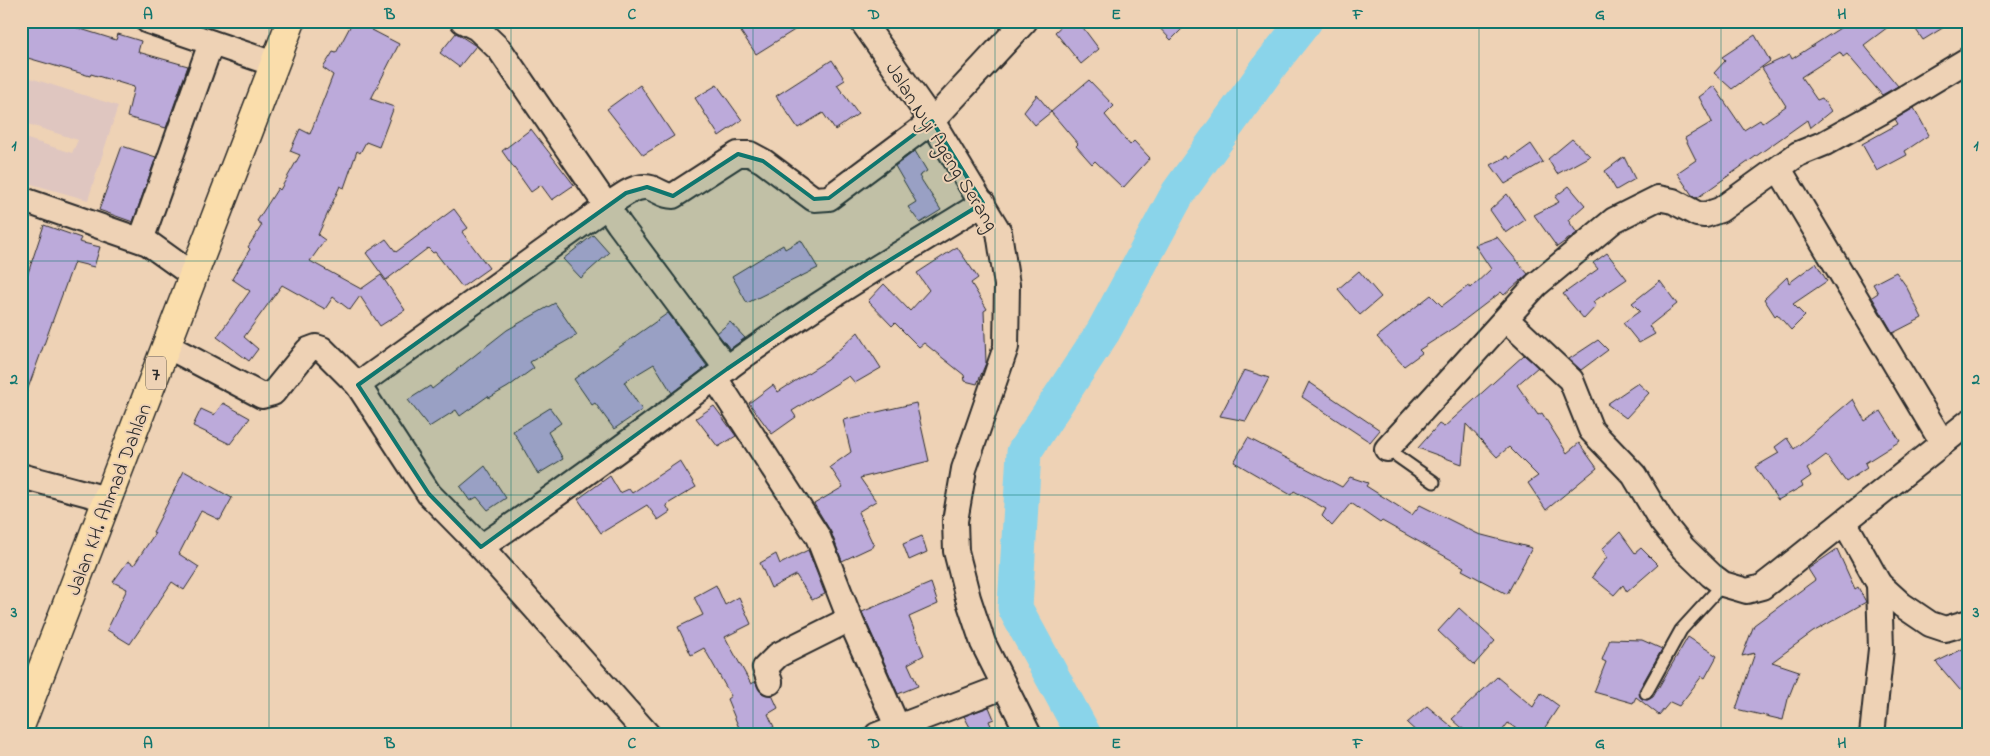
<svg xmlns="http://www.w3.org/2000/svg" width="1990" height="756" viewBox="0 0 1990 756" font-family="'Indie Flower',sans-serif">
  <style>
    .built { fill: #dfc6c0 }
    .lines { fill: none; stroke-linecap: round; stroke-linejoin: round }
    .river { stroke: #8ad4ea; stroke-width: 35 }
    .building { fill: #bcaada; stroke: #2b2b2b }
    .lane-casing { stroke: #2b2b2b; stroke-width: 15 }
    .street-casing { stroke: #2b2b2b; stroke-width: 28 }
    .highway-casing { stroke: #2b2b2b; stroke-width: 31 }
    .lane { stroke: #eed2b5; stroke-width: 11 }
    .street { stroke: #eed2b5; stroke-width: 24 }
    .highway { stroke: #faddab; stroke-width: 28 }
    .marked { fill: #0f766e; fill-opacity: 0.2; stroke: #0f766e; stroke-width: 4; stroke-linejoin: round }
    .grid { fill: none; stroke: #0f766e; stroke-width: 1; stroke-opacity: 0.55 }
    .labels { text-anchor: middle; stroke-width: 4; stroke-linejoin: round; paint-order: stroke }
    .shield { fill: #eed2b5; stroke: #665d54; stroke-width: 1 }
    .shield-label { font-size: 19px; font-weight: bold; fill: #2b2b2b }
    .street-label { font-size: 20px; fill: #2b2b2b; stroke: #eed2b5 }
    .neatline { fill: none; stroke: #0f766e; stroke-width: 2 }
    .grid-label { font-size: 16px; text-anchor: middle; font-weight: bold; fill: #0f766e }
  </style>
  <rect width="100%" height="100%" fill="#eed2b5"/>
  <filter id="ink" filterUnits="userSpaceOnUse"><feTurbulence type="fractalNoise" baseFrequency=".02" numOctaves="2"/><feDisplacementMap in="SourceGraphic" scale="10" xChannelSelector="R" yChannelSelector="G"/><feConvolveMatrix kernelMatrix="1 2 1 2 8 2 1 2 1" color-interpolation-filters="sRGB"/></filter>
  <g filter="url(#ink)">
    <!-- built -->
    <path class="built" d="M21,75L118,106L88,200L21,181V137L72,153L78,140L21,122Z"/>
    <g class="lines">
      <!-- river -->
      <path class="river" d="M1084,735L1015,608L1024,452L1103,332L1178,193L1271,64L1305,21"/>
    </g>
    <!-- building -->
    <g class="building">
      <path d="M23,21H55L116,40L118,34L141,41L138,52L188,66L166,128L127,117L134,87L91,74L90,76L21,56Z"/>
      <path d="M353,21H376L372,30L399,44L371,99L394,107L379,147L366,142L360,153L357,151L344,188L340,186L318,235L325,240L310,261L361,289L381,275L405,310L380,326L360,296L350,310L333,297L325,309L282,285L244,337L258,349L249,361L217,337L250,291L232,279L250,249L248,247L262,225L257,221L278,188L280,190L300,155L290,151L300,129L310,134L333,75L323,68L333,52L336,53Z"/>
      <path d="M760,21H809L756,54L741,32Z"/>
      <path d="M1067,21H1078L1099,49L1081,64L1055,32Z"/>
      <path d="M1153,21H1190L1171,40Z"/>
      <path d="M1851,21H1896L1864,45L1898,86L1882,95L1847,54L1843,57L1840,52L1801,77L1817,100L1822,98L1831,111L1810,128L1807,120L1697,198L1692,195L1677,173L1696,160L1685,138L1712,122L1699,97L1714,86L1744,130L1760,120L1762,123L1786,106L1762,68L1790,55L1792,59Z"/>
      <path d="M1910,21H1954L1923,40Z"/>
      <path d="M456,33L476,46L459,67L440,53Z"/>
      <path d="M1755,35L1770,61L1732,89L1714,73L1725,61L1722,57Z"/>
      <path d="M832,60L845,80L837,85L858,114L835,130L823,113L798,128L776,96Z"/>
      <path d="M1089,80L1114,106L1105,115L1130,145L1134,141L1150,158L1123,188L1095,161L1092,164L1076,146L1078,144L1051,112Z"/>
      <path d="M640,85L674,136L643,155L607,109Z"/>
      <path d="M717,85L742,120L719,136L695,98Z"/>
      <path d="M1037,95L1051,112L1035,125L1024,112Z"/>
      <path d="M1914,108L1929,135L1905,151L1907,155L1877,171L1862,144L1898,124L1895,119Z"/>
      <path d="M531,129L574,185L552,200L541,185L531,192L502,151Z"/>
      <path d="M1572,139L1590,156L1557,174L1548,159Z"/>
      <path d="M1531,144L1543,162L1505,184L1491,165L1508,156L1510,159Z"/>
      <path d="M122,146L156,157L133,222L99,210Z"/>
      <path d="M915,151L927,171L919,176L941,210L920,223L908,207L916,202L895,166Z"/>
      <path d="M1624,157L1635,179L1616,190L1605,171Z"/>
      <path d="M1569,186L1585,205L1568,220L1577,233L1557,247L1534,215L1559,202L1555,197Z"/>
      <path d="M1507,194L1525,220L1506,233L1490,210Z"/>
      <path d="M454,209L468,228L462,232L489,268L462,287L435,252L433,253L428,248L386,280L366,253L386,239L396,252Z"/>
      <path d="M44,225L81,238L79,242L100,247L94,267L74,262L23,402H21V294Z"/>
      <path d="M593,235L609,253L581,278L563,259Z"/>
      <path d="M1497,237L1528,274L1504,295L1501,292L1455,327L1419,350L1422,353L1404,366L1377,337L1431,295L1442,306L1468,286L1471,288L1491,269L1475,245Z"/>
      <path d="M801,240L818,268L747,303L732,276L783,245L785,249Z"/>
      <path d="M957,247L978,278L971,283L987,309L984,311L986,363L977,384L965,381L964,375L924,343L919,347L895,323L892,326L868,301L884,284L910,311L929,290L917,273Z"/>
      <path d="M1607,253L1627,279L1593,302L1596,306L1584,319L1563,294L1598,269L1593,263Z"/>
      <path d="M1816,263L1827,281L1793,304L1805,316L1791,330L1777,314L1775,316L1764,299L1787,277L1789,283Z"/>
      <path d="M1359,271L1381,297L1360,315L1338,289Z"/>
      <path d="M1896,272L1906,286L1922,318L1893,333L1872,297L1878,293L1873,284Z"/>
      <path d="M1660,281L1677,304L1649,326L1655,334L1639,343L1623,323L1640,311L1632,303Z"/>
      <path d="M555,303L577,335L530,362L534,368L508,387L489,398L488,396L460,416L456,410L429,427L408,400L430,386L432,389L507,330Z"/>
      <path d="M668,313L707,366L672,393L654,364L624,382L642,410L614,429L595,403L592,405L574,379Z"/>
      <path d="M730,322L745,338L730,349L717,333Z"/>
      <path d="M858,332L881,368L855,383L849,376L792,411L796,417L772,434L749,403L773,385L778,392L828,360Z"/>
      <path d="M1598,340L1608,350L1581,370L1569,359Z"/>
      <path d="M1524,355L1538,367L1517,385L1538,415L1542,413L1567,453L1579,443L1597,468L1546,510L1528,483L1538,476L1509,447L1497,457L1466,424L1462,464L1418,448L1439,424L1444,427Z"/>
      <path d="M1244,370L1269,378L1246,421L1220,416Z"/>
      <path d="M1309,382L1380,430L1370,442L1302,397Z"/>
      <path d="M1638,383L1649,393L1626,418L1607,404Z"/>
      <path d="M1853,399L1865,421L1881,411L1900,441L1865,463L1867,468L1846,482L1826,455L1807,469L1811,476L1801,483L1803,486L1778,500L1755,467L1779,453L1775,447L1787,438L1794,449Z"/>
      <path d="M223,403L250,418L230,444L193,426L201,409L214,415Z"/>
      <path d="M916,403L929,461L860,478L876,501L858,512L874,546L842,561L831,532L814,504L843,487L830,467L851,452L843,420Z"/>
      <path d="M714,406L736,436L718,447L696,418Z"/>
      <path d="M550,408L561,423L548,432L563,459L538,474L513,431Z"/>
      <path d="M1248,438L1342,487L1350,477L1368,483L1366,486L1412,515L1420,505L1478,534L1532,548L1507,594L1462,570L1464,567L1382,521L1380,523L1351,503L1332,526L1322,516L1326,509L1294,491L1291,495L1234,462Z"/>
      <path d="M680,461L696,487L666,505L670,512L658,520L647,505L601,533L578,499L610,476L620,493L629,489L632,493Z"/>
      <path d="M485,466L506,498L488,510L477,497L470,501L460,487Z"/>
      <path d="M184,471L232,498L220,520L201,511L179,554L199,567L184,590L172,582L130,644L107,630L127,589L113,582L128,561L134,565L155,533L153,532Z"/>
      <path d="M1620,532L1635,553L1641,548L1658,565L1627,592L1623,585L1614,595L1592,577L1607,557L1602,549Z"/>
      <path d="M922,536L927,552L909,560L903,544Z"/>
      <path d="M1837,549L1855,589L1858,587L1866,602L1813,632L1772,662L1799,671L1788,699L1783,720L1736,709L1755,653L1742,656L1754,625L1815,580L1808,569Z"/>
      <path d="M808,550L825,594L812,600L796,575L771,588L760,563L776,554L780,564Z"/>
      <path d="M931,583L938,604L909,617L924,655L908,664L918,686L898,694L862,612Z"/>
      <path d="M716,585L725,605L739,597L751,624L725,637L751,684L755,682L762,693L772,695L778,708L768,714L774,727L756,735H742L727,699L731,696L704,648L691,655L678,627L703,615L694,597Z"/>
      <path d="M1459,608L1495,641L1474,665L1438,631Z"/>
      <path d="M1688,637L1717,656L1705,678L1702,676L1679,706L1670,702L1659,715L1636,697L1633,703L1594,692L1606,662L1602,660L1610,639L1642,640L1662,649L1639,690L1640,697L1647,700L1653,697Z"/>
      <path d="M1969,646V683L1960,690L1936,662Z"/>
      <path d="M1497,677L1533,707L1541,693L1559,706L1540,735H1525L1508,723L1499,735H1470L1452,719Z"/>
      <path d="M1427,706L1462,735H1420L1407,723Z"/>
      <path d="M989,707L994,719L989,721L995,735H974L964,716Z"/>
    </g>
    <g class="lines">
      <defs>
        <g id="lane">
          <path d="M1387,449L1434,482"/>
          <path d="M1646,693L1681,630L1723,584"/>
        </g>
        <g id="street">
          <path d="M148,21L274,64"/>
          <path d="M463,21L477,28L500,50L619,224L727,369"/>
          <path d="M862,21L932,121L999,232L1007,285L1006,347L964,469L955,521L956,551L968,598L983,643L1029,735"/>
          <path d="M1779,169L1942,442"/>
          <path d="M21,199L148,243L194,276"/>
          <path d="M141,240L211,43"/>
          <path d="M1507,320L1571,380L1591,430L1634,475L1662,522L1683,548L1711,575L1723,584L1747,591L1762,587L1780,573L1969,422"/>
          <path d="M167,346L262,396L273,393L308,350L316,347L322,349L358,385L429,494L481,547C565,490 646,430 726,369C808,308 896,256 983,203"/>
          <path d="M715,378L818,537L850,619L901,735"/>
          <path d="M358,385L607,206C619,198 636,183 651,188C660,191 663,196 673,196L738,154H750L763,161L814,199L829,198L932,121L1025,21"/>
          <path d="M1387,449L1536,285L1614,220L1658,198L1673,201L1697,214L1705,215L1720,210L1798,154L1825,143L1881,112L1969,59"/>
          <path d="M21,476L107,499"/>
          <path d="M1845,523L1879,584L1902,605L1930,624L1945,629L1969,622"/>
          <path d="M481,547L648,735"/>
          <path d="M770,682L765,668L778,655L850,619"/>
          <path d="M877,735L1003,687"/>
          <path d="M1872,735L1881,649L1879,584"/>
        </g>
        <path id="highway" d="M21,724L291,21"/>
      </defs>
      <!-- lane casing -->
      <use href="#lane" class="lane-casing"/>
      <!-- street casing -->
      <use href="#street" class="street-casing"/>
      <!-- highway casing -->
      <use href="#highway" class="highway-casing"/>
      <!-- lane -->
      <use href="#lane" class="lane"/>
      <!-- street -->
      <use href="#street" class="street"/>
      <!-- highway -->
      <use href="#highway" class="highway"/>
    </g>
  </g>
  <!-- marked area -->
  <path class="marked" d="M932,121L983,203L867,274L727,369L481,547L429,494L358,385L626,193L647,187L673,196L738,154L763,161L814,199L829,198Z"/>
  <!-- grid -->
  <path class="grid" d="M269,21V735M511,21V735M753,21V735M995,21V735M1237,21V735M1479,21V735M1721,21V735M21,261H1969M21,495H1969"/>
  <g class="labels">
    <!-- shield labels -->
    <rect class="shield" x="146" y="356.5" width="20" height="33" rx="4"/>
    <g class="shield-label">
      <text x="156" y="380">7</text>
    </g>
    <!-- street labels -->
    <g class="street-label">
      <text transform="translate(943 146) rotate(58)" y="7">Jalan Nyi Ageng Serang</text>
      <text transform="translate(108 499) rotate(-69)" y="7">Jalan KH. Ahmad Dahlan</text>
    </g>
  </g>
  <!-- margin -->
  <rect width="1990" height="756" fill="none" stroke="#eed2b5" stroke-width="55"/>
  <rect x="28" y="28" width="1934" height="700" class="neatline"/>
  <g class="grid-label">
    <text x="148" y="19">A</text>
    <text x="390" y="19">B</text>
    <text x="632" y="19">C</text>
    <text x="874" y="19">D</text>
    <text x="1116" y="19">E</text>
    <text x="1358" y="19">F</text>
    <text x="1600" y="19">G</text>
    <text x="1842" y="19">H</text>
    <text x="14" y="150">1</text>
    <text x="1976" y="150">1</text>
    <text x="14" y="384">2</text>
    <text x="1976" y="384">2</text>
    <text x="14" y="617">3</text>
    <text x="1976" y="617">3</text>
    <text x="148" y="748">A</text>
    <text x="390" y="748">B</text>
    <text x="632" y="748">C</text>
    <text x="874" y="748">D</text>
    <text x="1116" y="748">E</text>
    <text x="1358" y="748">F</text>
    <text x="1600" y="748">G</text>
    <text x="1842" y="748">H</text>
  </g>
</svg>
